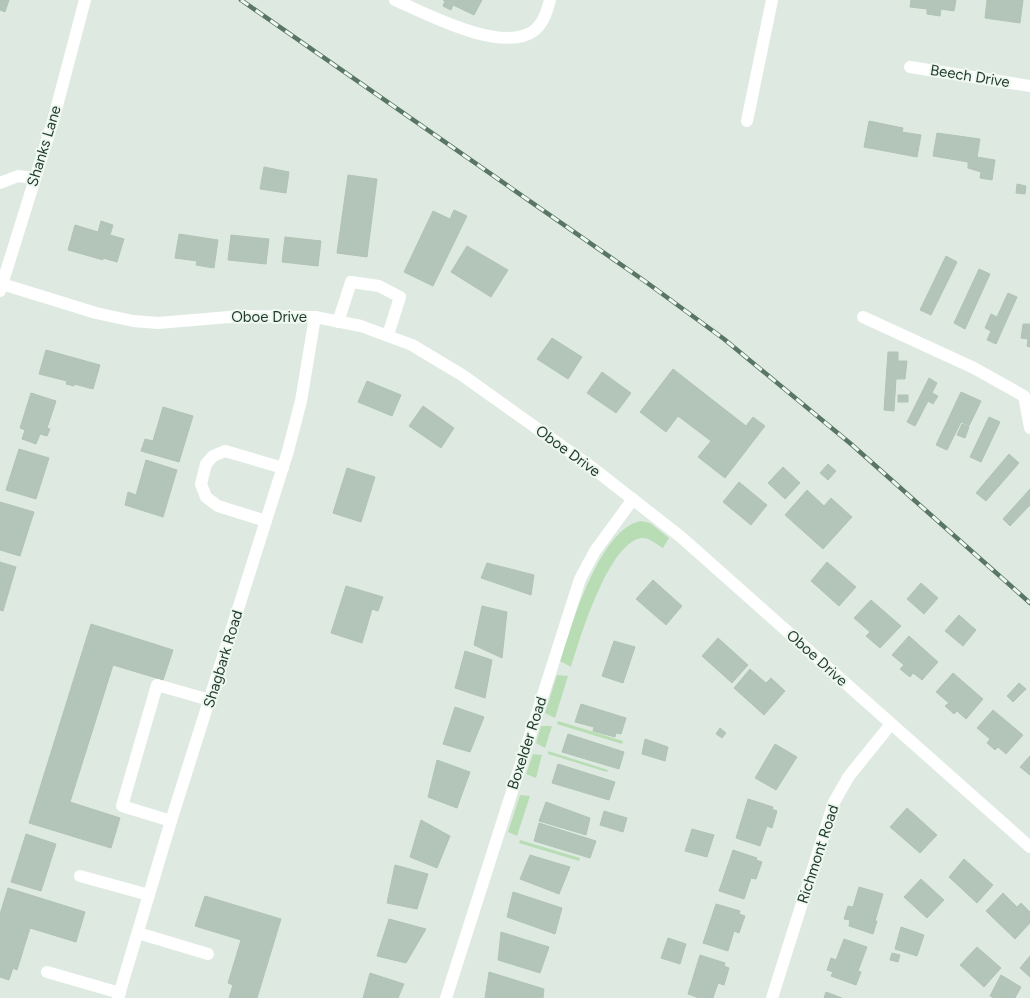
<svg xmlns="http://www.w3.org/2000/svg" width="1030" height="998" viewBox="0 0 1030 998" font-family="Figtree,sans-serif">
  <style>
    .green { fill: #b8ddb5 }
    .building { fill: #b3c5b9; stroke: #b0c4b5 }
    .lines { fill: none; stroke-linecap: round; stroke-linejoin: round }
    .minor { stroke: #fff; stroke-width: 12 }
    .rail-casing { stroke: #597665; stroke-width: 4.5 }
    .rail { stroke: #eef7f0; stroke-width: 3; stroke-dasharray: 9; stroke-linecap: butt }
    .labels { text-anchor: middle; stroke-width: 4; stroke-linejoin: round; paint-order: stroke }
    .street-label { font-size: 15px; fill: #1f3a2a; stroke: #eef7f0 }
  </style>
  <rect width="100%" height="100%" fill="#deeae1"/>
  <!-- green -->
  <g class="green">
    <path d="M641,521L650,523L669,538L663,548C656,544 649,537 641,538C608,544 580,638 571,667L560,661C571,626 600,528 641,521Z"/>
    <path d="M557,675L568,676L555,718L545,713Z"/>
    <path d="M558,721L623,741L622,744L557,724Z"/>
    <path d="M541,726H552L545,748L536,743Z"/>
    <path d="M548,751L608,770L607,772L548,754Z"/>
    <path d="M533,754L542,755L536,778L526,774Z"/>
    <path d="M520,795L530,796L517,836L508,832Z"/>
    <path d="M520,840L580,858L579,861L519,843Z"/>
  </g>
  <!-- building -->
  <g class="building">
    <path d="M0,0H9L5,12L0,10Z"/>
    <path d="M443,0H482L474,15L453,5L451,10L443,6L445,1Z"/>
    <path d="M911,0H956L954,11L941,9L940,16L927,14V9L910,7Z"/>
    <path d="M987,0H1023L1020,23L985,18Z"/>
    <path d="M869,121L903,128L902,132L921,135L917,157L864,147Z"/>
    <path d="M937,133L980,139L977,157L995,160L992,180L980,178L981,172L968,168V162L933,156Z"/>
    <path d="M264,167L289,172L286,193L260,189Z"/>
    <path d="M348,175L377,179L367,257L337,253Z"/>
    <path d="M1017,184L1026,186L1025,194L1016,193Z"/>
    <path d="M454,210L467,216L433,286L404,272L433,211L450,219Z"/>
    <path d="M101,221L113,225L110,235L124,239L117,262L103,258V260L68,250L75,225L98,232Z"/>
    <path d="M179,234L218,240L214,268L196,265L197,261L175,258Z"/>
    <path d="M231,235L269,239L266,264L228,260Z"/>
    <path d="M285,237L321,241L318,266L282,262Z"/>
    <path d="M467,246L508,270L491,297L451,272Z"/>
    <path d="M946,256L957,262L931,315L920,310Z"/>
    <path d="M979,269L990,274L965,329L954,323Z"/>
    <path d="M1008,293L1017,297L996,344L987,340L991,331L985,328L991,314L997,317Z"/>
    <path d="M1023,324H1030V347L1027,346L1028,339L1021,338Z"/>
    <path d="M552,338L582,357L568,379L537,359Z"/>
    <path d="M46,350L100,365L93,389L74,384V386L66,384L67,381L39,374Z"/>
    <path d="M888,352H898V361H907L905,379H896L894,411L884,410Z"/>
    <path d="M673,369L746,426L753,417L765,426L725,478L698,457L711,441L678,416L666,432L640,412Z"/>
    <path d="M602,372L631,393L616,413L587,393Z"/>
    <path d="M929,378L937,383L932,393L938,396L933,404L928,401L915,426L907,422Z"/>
    <path d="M367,381L401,395L392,416L358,402Z"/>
    <path d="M961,392L981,401L969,426L961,422L947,450L936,445Z"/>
    <path d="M31,393L56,401L47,428L50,429L47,436L40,434L36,444L22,439L25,430L20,428Z"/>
    <rect x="898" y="395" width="10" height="7"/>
    <path d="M423,406L454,428L441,448L409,426Z"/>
    <path d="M163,407L193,416L179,462L141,451L145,439L153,441Z"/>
    <path d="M989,417L1000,422L981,462L970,457Z"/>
    <path d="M962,424L969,427L965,438L957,435Z"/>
    <path d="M19,449L49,458L36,499L6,490Z"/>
    <path d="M1009,454L1019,463L986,501L976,493Z"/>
    <path d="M146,460L177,470L163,517L125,505L128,492L136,495Z"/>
    <path d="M828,464L836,471L828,480L820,473Z"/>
    <path d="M783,467L800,483L785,499L768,483Z"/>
    <path d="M347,468L375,477L361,522L333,513Z"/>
    <path d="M739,482L767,505L751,525L723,502Z"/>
    <path d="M1030,489V505L1010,526L1003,519Z"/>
    <path d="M807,490L824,506L831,498L852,517L823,549L785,515Z"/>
    <path d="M0,502L34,512L20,556L0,550Z"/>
    <path d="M0,562L16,567L3,611L0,610Z"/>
    <path d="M827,562L856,587L839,606L811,581Z"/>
    <path d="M487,563L534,575L531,595L481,578Z"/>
    <path d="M653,580L682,606L666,625L636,599Z"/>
    <path d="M921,583L938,598L924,614L907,599Z"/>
    <path d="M346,586L383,597L378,611L372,609L362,643L331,633Z"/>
    <path d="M871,600L901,626L880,648L866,636L870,632L854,618Z"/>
    <path d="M482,606L507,612L502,658L474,645Z"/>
    <path d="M959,615L976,630L963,646L945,631Z"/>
    <path d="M91,624L173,650L163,680L113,665L70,802L120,818L111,848L29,823Z"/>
    <path d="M909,636L938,662L922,680L913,673L910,677L900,669L904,665L892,655Z"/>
    <path d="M718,638L748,665L732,683L702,656Z"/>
    <path d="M614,641L635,647L623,683L602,676Z"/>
    <path d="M465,651L492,660L485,698L455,688Z"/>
    <path d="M750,669L766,683L771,678L785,691L764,715L734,688Z"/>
    <path d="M953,673L983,699L966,719L957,711L954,714L945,706L949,703L936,692Z"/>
    <path d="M1019,683L1026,689L1013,702L1007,696Z"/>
    <path d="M581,704L626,718L621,734L616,733L615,737L593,731L594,727L575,722Z"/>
    <path d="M455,707L484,717L470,752L443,744Z"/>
    <path d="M993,710L1023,735L1006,754L998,747L995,750L987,743L990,739L977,728Z"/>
    <path d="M720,728L726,733L722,738L716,734Z"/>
    <path d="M568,734L624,752L619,769L562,752Z"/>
    <path d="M645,739L668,747L665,761L642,754Z"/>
    <path d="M775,744L797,757L776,790L755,778Z"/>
    <path d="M1030,756V775L1020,767Z"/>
    <path d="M437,760L470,772L457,808L428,797Z"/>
    <path d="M558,764L615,782L609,800L552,783Z"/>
    <path d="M748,799L773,807L772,809L777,811L772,828L767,826L760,846L736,838Z"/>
    <path d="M546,802L590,818L586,835L539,821Z"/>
    <path d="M907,808L937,835L920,853L890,827Z"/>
    <path d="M604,811L627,818L623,832L600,825Z"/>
    <path d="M421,820L450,836L437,868L410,857Z"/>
    <path d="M539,823L596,841L590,858L534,841Z"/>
    <path d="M692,829L714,835L707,857L685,851Z"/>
    <path d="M26,834L56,844L41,891L11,882Z"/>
    <path d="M733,850L757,858L756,860L762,862L756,879L751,878L744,899L719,891Z"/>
    <path d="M530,855L570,867L559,894L520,879Z"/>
    <path d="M964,859L993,885L977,903L949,877Z"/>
    <path d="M395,865L428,874L417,909L387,903Z"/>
    <path d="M921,879L944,900L927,918L904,897Z"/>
    <path d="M859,887L883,894L875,921H877L873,934L849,926L850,920L844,919L848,906L853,907Z"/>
    <path d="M8,888L85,912L76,942L30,928L17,970L13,968L9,980L0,977V914Z"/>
    <path d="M513,892L562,908L555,934L507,917Z"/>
    <path d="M1003,893L1017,907L1021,903L1030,912V923L1015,939L986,911Z"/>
    <path d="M205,896L281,919L257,998H229L233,985L228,983L241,940L195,926Z"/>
    <path d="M716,904L740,911L739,914L745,916L739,933L734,931L728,951L703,943Z"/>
    <path d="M389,919L426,929L406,963L377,956Z"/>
    <path d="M901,927L924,935L917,956L895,949Z"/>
    <path d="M501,932L549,947L540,973L498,960Z"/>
    <path d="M668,938L686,944L680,964L661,958Z"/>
    <path d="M844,939L867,947L858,971L861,972L856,985L831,976L833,972L827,970L831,958L836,960Z"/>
    <path d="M977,947L1001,968L984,987L960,965Z"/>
    <path d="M892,953L900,955L898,962L890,960Z"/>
    <path d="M700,955L725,963L724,966L729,968L724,985L718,983L713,998H699L688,994Z"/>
    <path d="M1030,956V977L1020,968Z"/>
    <path d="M489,972L544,989L543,998H485Z"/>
    <path d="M370,973L404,984L398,998H363Z"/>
    <path d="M1001,975L1021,987L1015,998H994L990,996Z"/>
    <path d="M826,992L842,998H824Z"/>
  </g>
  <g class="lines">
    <!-- minor -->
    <g class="minor">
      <path d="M395,0C427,14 503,55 535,30C544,22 547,11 550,0"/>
      <path d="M910,67L1030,86"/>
      <path d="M747,121L772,0"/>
      <path d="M0,183L18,176L34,178"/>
      <path d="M2,284L96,313L133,321L158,323L241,316L315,317L361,326L412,345L462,375L594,469L681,537L1030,847"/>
      <path d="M0,291L53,121L85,0"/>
      <path d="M863,317L974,368L1024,396L1030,428"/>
      <path d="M338,322L351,282L379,286L400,297L388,335"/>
      <path d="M266,521L218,506L206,497L201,484L206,464L213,456L225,451L283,468"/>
      <path d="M171,821L122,806L157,685L210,700"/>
      <path d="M80,876L149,895"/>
      <path d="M138,933L208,954"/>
      <path d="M47,972L120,993"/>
      <path d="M118,998L171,821L288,451L301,401L315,317"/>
      <path d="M446,998L580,579L595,551L633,499"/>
      <path d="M772,998L834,802L849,776L891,724"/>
    </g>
    <defs>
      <path id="rail" d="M241,0L646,282L724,339L851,444L1030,603"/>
    </defs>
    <!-- rail casing -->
    <use href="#rail" class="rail-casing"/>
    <!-- rail -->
    <use href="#rail" class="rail"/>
  </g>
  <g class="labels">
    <!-- street labels -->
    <g class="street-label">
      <text transform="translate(970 76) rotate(9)" y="5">Beech Drive</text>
      <text transform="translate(44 146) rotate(-73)" y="5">Shanks Lane</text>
      <text x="269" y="322">Oboe Drive</text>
      <text transform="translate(568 451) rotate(36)" y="5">Oboe Drive</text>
      <text transform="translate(817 658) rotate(42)" y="5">Oboe Drive</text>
      <text transform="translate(223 659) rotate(-73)" y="5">Shagbark Road</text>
      <text transform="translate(527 743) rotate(-72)" y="5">Boxelder Road</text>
      <text transform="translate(818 854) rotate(-72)" y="5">Richmont Road</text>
    </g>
  </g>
</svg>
